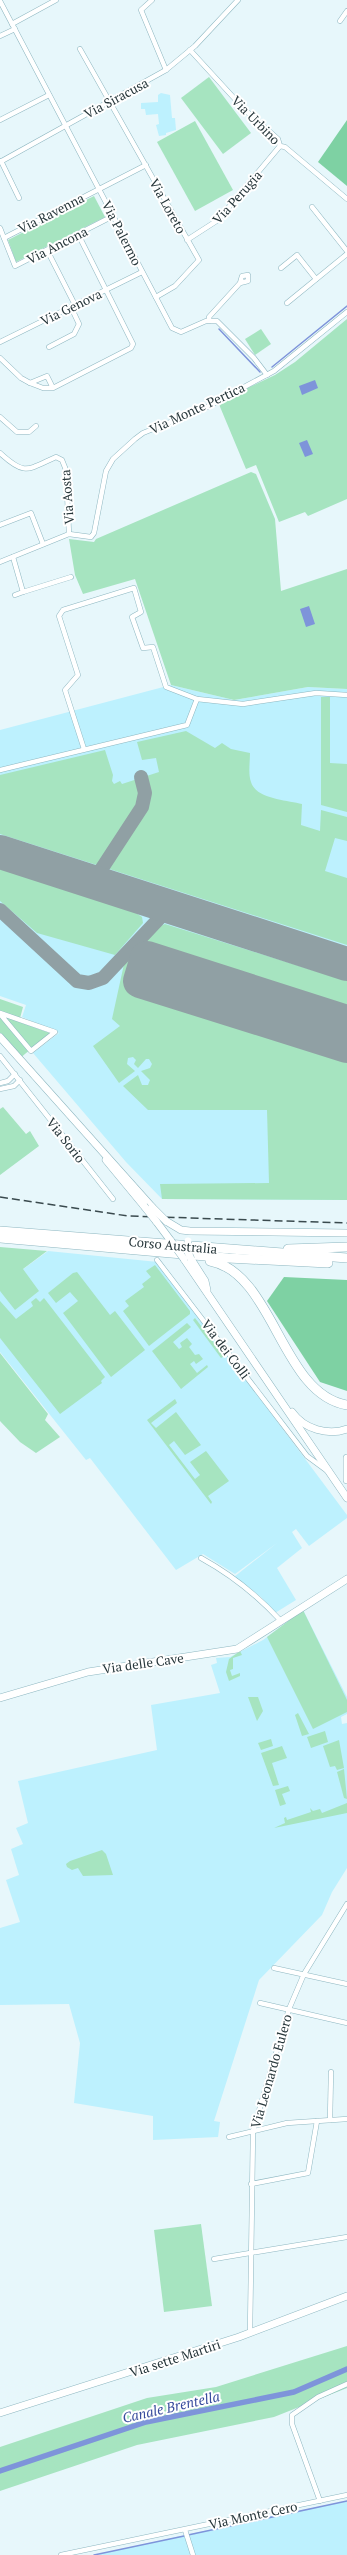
<svg xmlns="http://www.w3.org/2000/svg" width="347" height="2555" viewBox="0 0 347 2555" font-family="'PT Serif',serif">
  <style>
    .built { fill: #bdf1fe }
    .green { fill: #a6e4c0 }
    .forest { fill: #7ed1a3 }
    .water { fill: #7e94da }
    .lines { fill: none; stroke-linecap: round; stroke-linejoin: round }
    .stream { stroke: #7e94da; stroke-width: 1.5 }
    .canal { stroke: #7e94da; stroke-width: 5.5 }
    .taxiway { stroke: #90a0a4; stroke-width: 14 }
    .runway { stroke: #90a0a4; stroke-width: 34 }
    .street-casing { stroke: #8eb7c1; stroke-width: 5.5 }
    .secondary-casing { stroke: #8eb7c1; stroke-width: 8 }
    .highway-casing { stroke: #8eb7c1; stroke-width: 10 }
    .street { stroke: #fff; stroke-width: 4.5 }
    .secondary { stroke: #fff; stroke-width: 7 }
    .highway { stroke: #fff; stroke-width: 9 }
    .rail { stroke: #3a4a4e; stroke-width: 1.5; stroke-dasharray: 8 4; stroke-linecap: butt }
    .secondary-bridge-casing { stroke: #8eb7c1; stroke-width: 8; stroke-linecap: butt }
    .secondary-bridge { stroke: #fff; stroke-width: 7 }
    .labels { text-anchor: middle; stroke-width: 4; stroke-linejoin: round; paint-order: stroke }
    .street-label { font-size: 13px; fill: #26363a; stroke: #fff }
    .water-label { font-size: 14px; font-style: italic; fill: #374b9d; stroke: #fff }
  </style>
  <rect width="100%" height="100%" fill="#e7f7fb"/>
  <!-- built -->
  <g class="built">
    <path d="M161,93L170,95L172,118H175L176,130L166,133V135L159,136L156,125L159,124L158,114L146,115L145,109H141V103L158,102V95Z"/>
    <path d="M171,685L234,700L308,687L347,689V1200L162,1199L126,1162L33,1053L59,1033L22,1017L26,1005L0,996V730Z"/>
    <path d="M48,1251L158,1262L347,1515V1518L309,1546L296,1529L292,1532L302,1548L277,1568L296,1600L275,1613L261,1597L234,1577L277,1543L235,1574L203,1554L176,1570L90,1458L86,1460L0,1352V1286Z"/>
    <path d="M303,1610L347,1697V1714L341,1717L342,1724L347,1723V1868L332,1892L322,1915L259,1980L214,2121L220,2122L218,2137L153,2140V2116L74,2103L80,2043L69,2004L0,2005V1928L20,1922L6,1880L19,1875L11,1849L23,1844L16,1828L28,1823L18,1781L157,1750L151,1705L220,1693L211,1665L217,1663L216,1658L230,1657L263,1640Z"/>
    <path d="M347,2501V2555H94L264,2518Z"/>
  </g>
  <!-- green -->
  <g class="green">
    <path d="M209,77L251,133L223,154L181,98Z"/>
    <path d="M195,121L233,190L195,211L157,142Z"/>
    <path d="M94,196L105,217L16,262L8,240Z"/>
    <path d="M347,319V499L308,516L305,512L279,522L256,465L246,469L218,402L275,375L295,362Z"/>
    <path d="M261,329L271,344L255,355L245,339Z"/>
    <path d="M251,472L256,474L275,519L281,591L347,569V689L308,687L234,700L171,685L135,579L83,594L75,575L69,539L94,542L96,539Z"/>
    <path d="M321,697H330V763L347,764V812L321,805Z"/>
    <path d="M186,731L215,748L222,743L231,749L250,753C250,762 248,774 251,782C256,799 287,800 302,804L301,825L320,831L321,810L347,817V841L335,838L325,871L347,878V945L0,834V775L105,750L113,775L112,781L114,784L120,781L122,784L159,772L156,758L142,760L137,742Z"/>
    <path d="M0,868L136,913L142,917L143,923L115,955L37,933L0,901Z"/>
    <path d="M165,924L347,981V1022L147,959L140,980L347,1046V1200L162,1199L160,1184L269,1183L267,1110H148L123,1086L138,1075L142,1085H148L150,1080L141,1071L150,1068L152,1064L149,1059H146L138,1068L134,1064L136,1060L133,1057L128,1058L127,1064L135,1071L119,1083L93,1046L120,1026L112,1019L124,964L158,927Z"/>
    <path d="M0,999L23,1007L19,1022L50,1033L19,1059L0,1036Z"/>
    <path d="M3,1107L26,1134L30,1131L39,1146L0,1175V1109Z"/>
    <path d="M0,1247L47,1251L23,1269L39,1291L15,1310L0,1291Z"/>
    <path d="M155,1265L190,1311V1314L149,1346L123,1311L129,1306L125,1301L144,1287L142,1284L151,1277L146,1271Z"/>
    <path d="M77,1272L110,1315L115,1311L145,1350L111,1377L63,1313L78,1301L70,1292L56,1303L48,1293L73,1273Z"/>
    <path d="M36,1298L40,1302L44,1298L105,1377L101,1381L102,1383L60,1414L0,1338V1301L16,1319L33,1306L31,1302Z"/>
    <path d="M195,1318L224,1356L221,1358L193,1320Z"/>
    <path d="M187,1323L191,1327L173,1342L179,1349L182,1347L180,1343L187,1338L192,1344L189,1347L195,1355L199,1354L203,1359L196,1364L194,1361L190,1364L197,1373L207,1365L208,1367L181,1389L152,1351Z"/>
    <path d="M0,1353L48,1414L45,1420L60,1437L36,1453L20,1442L0,1421Z"/>
    <path d="M175,1399L177,1403L151,1423L156,1428L176,1412L201,1445L185,1455L174,1441L169,1445L195,1479L200,1475L190,1462L206,1451L229,1481L208,1496L212,1502L211,1504L147,1420Z"/>
    <path d="M303,1610L347,1700V1712L313,1729L267,1637Z"/>
    <path d="M240,1651L242,1655L233,1658V1669L230,1670L232,1676L240,1673V1676L229,1681L226,1672L229,1659Z"/>
    <path d="M248,1697H258L263,1711L257,1721Z"/>
    <path d="M298,1713L309,1734L302,1736L295,1715Z"/>
    <path d="M325,1731L328,1742L311,1748L307,1737Z"/>
    <path d="M271,1739L273,1746L261,1750L258,1743Z"/>
    <path d="M339,1740L344,1768L337,1770L335,1766L330,1767L323,1746Z"/>
    <path d="M282,1746L287,1758L272,1763L279,1785L273,1786L261,1753Z"/>
    <path d="M344,1769L347,1799L344,1798L337,1772Z"/>
    <path d="M288,1786L290,1791L282,1794L286,1804L280,1806L275,1790Z"/>
    <path d="M347,1803V1813L274,1828L285,1823L284,1818L286,1817L287,1820L311,1812L310,1808L313,1811L320,1809L322,1813Z"/>
    <path d="M102,1850L106,1854L113,1875L83,1876L78,1868L72,1870L67,1867L66,1864L70,1861Z"/>
    <path d="M201,2224L212,2306L164,2312L154,2230Z"/>
    <path d="M347,2346V2388L274,2417L137,2445L0,2491V2447L147,2398L216,2387Z"/>
  </g>
  <!-- forest -->
  <g class="forest">
    <path d="M347,120V186L318,162Z"/>
    <path d="M284,1277L347,1280V1391L320,1382L267,1301Z"/>
  </g>
  <!-- water -->
  <g class="water">
    <path d="M315,380L318,388L302,395L299,386Z"/>
    <path d="M307,440L313,454L305,457L299,443Z"/>
    <path d="M309,606L315,624L306,627L300,609Z"/>
  </g>
  <g class="lines">
    <!-- stream -->
    <g class="stream">
      <path d="M219,329L260,372"/>
      <path d="M272,367L347,306"/>
      <path d="M188,2535L347,2501"/>
      <path d="M94,2555L184,2536"/>
    </g>
    <!-- canal -->
    <path class="canal" d="M0,2471L146,2422L294,2392L347,2369"/>
    <!-- taxiway -->
    <g class="taxiway">
      <path d="M93,882L142,807L145,793L141,777"/>
      <path d="M0,910L77,981L89,983L103,978L170,907"/>
    </g>
    <!-- runway -->
    <g class="runway">
      <path d="M0,852L347,964"/>
      <path d="M347,1022L147,958L140,981L347,1046"/>
    </g>
    <defs>
      <g id="street">
        <path d="M152,0L141,10L166,70"/>
        <path d="M0,1L172,328L181,332L206,321H217L254,358L267,375"/>
        <path d="M340,21L347,11"/>
        <path d="M12,24L56,0"/>
        <path d="M0,36L15,29"/>
        <path d="M80,49L199,260L175,286L156,297"/>
        <path d="M190,50L245,110L278,139L280,146"/>
        <path d="M0,120L49,95"/>
        <path d="M280,146L285,147L347,199"/>
        <path d="M1,161L19,198"/>
        <path d="M0,162L166,70L195,46L238,0"/>
        <path d="M312,207L347,251"/>
        <path d="M0,228L15,266L113,216"/>
        <path d="M4,238L146,165"/>
        <path d="M187,240L218,220L280,146"/>
        <path d="M47,250L75,305"/>
        <path d="M281,268L297,255L316,279"/>
        <path d="M287,303L347,254"/>
        <path d="M209,321V317L240,283L242,276L248,275V281L240,283"/>
        <path d="M0,342L142,272"/>
        <path d="M49,347L74,334L79,324L71,307"/>
        <path d="M0,358L21,378L30,383"/>
        <path d="M53,388L47,376L30,383L43,388H53L131,348L133,344L78,234"/>
        <path d="M0,417L17,432H29L36,426"/>
        <path d="M0,453C25,476 27,470 56,457L62,460L66,470L69,534"/>
        <path d="M0,525L31,513L43,544"/>
        <path d="M13,557L23,592L71,577"/>
        <path d="M0,562L69,534L91,537L94,533L106,471L113,459L135,439L143,433L205,408L274,371L347,312"/>
        <path d="M15,595L23,592"/>
        <path d="M84,749L65,690L78,675L59,616L63,610L134,588L141,612L132,617L143,648L153,647L166,687L197,699"/>
        <path d="M0,770L187,725L197,699L243,704L316,693L347,695"/>
        <path d="M0,1013L55,1032L31,1051L0,1014"/>
        <path d="M0,1056L113,1199"/>
        <path d="M0,1083L8,1081L15,1074"/>
        <path d="M0,1089L14,1086L20,1080"/>
        <path d="M157,1260L294,1439L307,1456L326,1470"/>
        <path d="M201,1558C232,1575 257,1595 280,1620"/>
        <path d="M274,1968L347,1984"/>
        <path d="M260,2003L347,2023"/>
        <path d="M330,2120L331,2072"/>
        <path d="M229,2137L287,2123L347,2119"/>
        <path d="M251,2184L308,2173L317,2121"/>
        <path d="M214,2259L347,2237"/>
        <path d="M250,2333L253,2131L289,2009L304,1974L347,1904"/>
        <path d="M320,2501L292,2424V2415L318,2397L347,2384"/>
        <path d="M185,2530L193,2555"/>
        <path d="M61,2555L347,2495"/>
      </g>
      <g id="secondary">
        <path d="M0,1037L152,1207"/>
        <path d="M106,1160L144,1206"/>
        <path d="M156,1221L171,1241"/>
        <path d="M166,1221L181,1230L190,1231L347,1233"/>
        <path d="M184,1259L347,1498"/>
        <path d="M191,1259L205,1281L207,1290"/>
        <path d="M292,1412C304,1429 328,1436 347,1429"/>
        <path d="M347,1458V1480"/>
        <path d="M0,1698L88,1672L237,1649L347,1579"/>
        <path d="M0,2413L239,2337L347,2296"/>
      </g>
      <g id="highway">
        <path d="M0,1231L347,1258"/>
        <path d="M0,1238L228,1258L328,1263"/>
        <path d="M288,1249L347,1247"/>
        <path d="M210,1261C274,1273 281,1394 347,1405"/>
      </g>
    </defs>
    <!-- street casing -->
    <use href="#street" class="street-casing"/>
    <!-- secondary casing -->
    <use href="#secondary" class="secondary-casing"/>
    <!-- highway casing -->
    <use href="#highway" class="highway-casing"/>
    <!-- street -->
    <use href="#street" class="street"/>
    <!-- secondary -->
    <use href="#secondary" class="secondary"/>
    <!-- highway -->
    <use href="#highway" class="highway"/>
    <!-- rail -->
    <path class="rail" d="M0,1197L128,1216L347,1223"/>
    <defs>
      <g id="secondary-bridge">
        <path d="M144,1206L156,1221"/>
        <path d="M152,1207L166,1221"/>
        <path d="M171,1241L184,1259"/>
        <path d="M188,1241L187,1250L191,1259"/>
      </g>
    </defs>
    <!-- secondary-bridge casing -->
    <use href="#secondary-bridge" class="secondary-bridge-casing"/>
    <!-- secondary-bridge -->
    <use href="#secondary-bridge" class="secondary-bridge"/>
  </g>
  <g class="labels">
    <!-- street labels -->
    <g class="street-label">
      <text transform="translate(116 98) rotate(-28)" y="5">Via Siracusa</text>
      <text transform="translate(256 120) rotate(45)" y="5">Via Urbino</text>
      <text transform="translate(237 197) rotate(-48)" y="5">Via Perugia</text>
      <text transform="translate(168 206) rotate(61)" y="5">Via Loreto</text>
      <text transform="translate(51 213) rotate(-27)" y="5">Via Ravenna</text>
      <text transform="translate(122 233) rotate(63)" y="5">Via Palermo</text>
      <text transform="translate(57 245) rotate(-27)" y="5">Via Ancona</text>
      <text transform="translate(71 307) rotate(-26)" y="5">Via Genova</text>
      <text transform="translate(197 408) rotate(-25)" y="5">Via Monte Pertica</text>
      <text transform="translate(67 497) rotate(-94)" y="5">Via Aosta</text>
      <text transform="translate(66 1140) rotate(52)" y="5">Via Sorio</text>
      <text transform="translate(173 1245) rotate(5)" y="5">Corso Australia</text>
      <text transform="translate(226 1349) rotate(53)" y="5">Via dei Colli</text>
      <text transform="translate(143 1663) rotate(-8)" y="5">Via delle Cave</text>
      <text transform="translate(271 2071) rotate(-74)" y="5">Via Leonardo Eulero</text>
      <text transform="translate(175 2358) rotate(-18)" y="5">Via sette Martiri</text>
      <text transform="translate(253 2515) rotate(-12)" y="5">Via Monte Cero</text>
    </g>
    <!-- water labels -->
    <g class="water-label">
      <text transform="translate(171 2407) rotate(-13)" y="5">Canale Brentella</text>
    </g>
  </g>
</svg>
